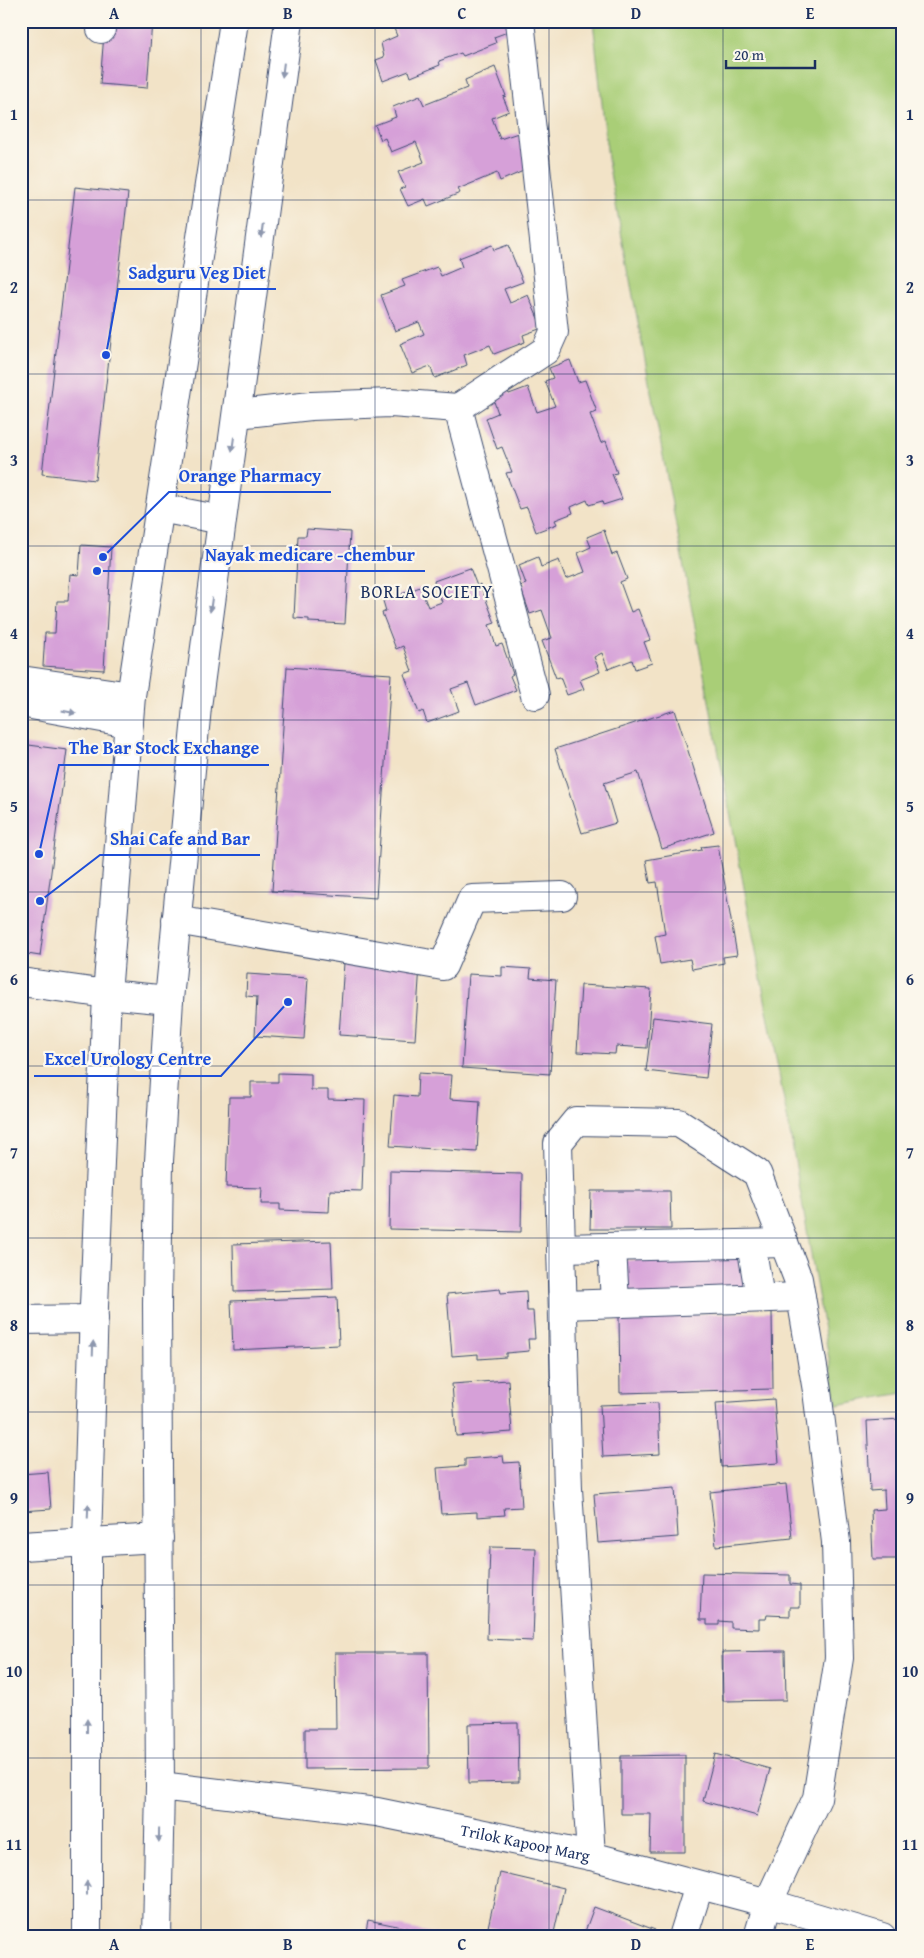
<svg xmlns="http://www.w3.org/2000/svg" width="924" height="1958" viewBox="0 0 924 1958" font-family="'Gentium Book Plus',serif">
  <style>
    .green { fill: #a9ce77; stroke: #627e6a }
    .building { fill: #d6a0d8 }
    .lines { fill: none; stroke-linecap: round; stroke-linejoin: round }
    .minor-casing { stroke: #3b4a6e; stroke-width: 30 }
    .major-casing { stroke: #3b4a6e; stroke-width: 30 }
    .minor { stroke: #fff; stroke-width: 28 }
    .major { stroke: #fff; stroke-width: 28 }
    .oneway { fill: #8d97ae }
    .grid { fill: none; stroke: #1b2f5e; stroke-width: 1; stroke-opacity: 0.55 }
    .labels { text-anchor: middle; stroke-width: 4.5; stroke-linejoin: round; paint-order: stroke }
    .street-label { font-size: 16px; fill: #1b2f5e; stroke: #fbf7ec }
    .neighbourhood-label { font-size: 18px; letter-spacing: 1px; fill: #1b2f5e; stroke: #fbf7ec }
    .leader { fill: none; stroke: #1d4ed8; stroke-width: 2 }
    .callout-dot { fill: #1d4ed8; stroke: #fbf7ec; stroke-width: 2 }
    .callout-label { font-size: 18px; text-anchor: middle; font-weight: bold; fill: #1d4ed8; stroke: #fbf7ec; stroke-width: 4.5; stroke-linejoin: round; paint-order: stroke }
    .neatline { fill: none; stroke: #1b2f5e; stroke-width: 2 }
    .grid-label { font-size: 16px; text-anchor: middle; font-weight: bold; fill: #1b2f5e }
  </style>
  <rect width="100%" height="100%" fill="#fbf7ec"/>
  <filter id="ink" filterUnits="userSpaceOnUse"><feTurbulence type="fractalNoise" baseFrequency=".02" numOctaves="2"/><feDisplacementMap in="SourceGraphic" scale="10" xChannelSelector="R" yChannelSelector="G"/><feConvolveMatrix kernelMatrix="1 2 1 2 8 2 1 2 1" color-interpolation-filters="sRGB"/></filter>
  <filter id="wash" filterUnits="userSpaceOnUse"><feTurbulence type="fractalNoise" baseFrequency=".0096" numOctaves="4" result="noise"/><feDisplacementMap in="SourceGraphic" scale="20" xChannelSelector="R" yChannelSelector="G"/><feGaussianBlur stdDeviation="1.12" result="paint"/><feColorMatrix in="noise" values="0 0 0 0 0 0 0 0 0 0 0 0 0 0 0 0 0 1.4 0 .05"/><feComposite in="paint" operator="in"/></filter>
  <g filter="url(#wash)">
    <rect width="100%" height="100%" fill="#f2e3c7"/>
    <!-- green -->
    <path class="green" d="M593,21H903V1393L837,1405L791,1138L609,168Z"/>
    <g id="blocks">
      <!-- building -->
      <g class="building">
        <path d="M105,21H152L147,88L100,84Z"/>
        <path d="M371,21H391L374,28Z"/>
        <path d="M391,21H510L513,30L494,37L496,43L463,56L461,53L439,61L440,65L411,77L409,71L383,81L376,60L384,57L381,43L397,36Z"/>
        <path d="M495,67L506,96L503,97L509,111L492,118L500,139L518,133L535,166L500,181L497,173L458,189L460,193L428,206L425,199L408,206L400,189L405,187L398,172L424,162L416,142L391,152L385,138L381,140L375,125L396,117L393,107L420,96L424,105L467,88L465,80Z"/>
        <path d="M75,187L128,193L95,480L42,474Z"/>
        <path d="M492,245L494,250L508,245L523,282L504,289L510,303L528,295L542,328L523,335L525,342L494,354L490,345L464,355L467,365L435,378L430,366L412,373L400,344L424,334L419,322L395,331L381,295L405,286L402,280L437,267L441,276L462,267L459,258Z"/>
        <path d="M570,360L578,382L585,380L597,412L590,414L601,443L606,441L617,473L612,474L622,499L603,505L602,501L589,505L587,500L571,507L573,513L555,520L557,524L536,532L527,507L520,509L506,473L512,472L502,447L497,449L486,418L498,413L490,390L505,384L509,394L528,387L537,412L555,406L545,381L553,378L549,368Z"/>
        <path d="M307,529L350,532L345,624L309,622V619L294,618L298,536H306Z"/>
        <path d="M21,530H24L23,551H21Z"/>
        <path d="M604,530L612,555L617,553L627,579L620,582L631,612L638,609L650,640L644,642L652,663L635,669L632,660L608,669L602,653L594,657L600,672L580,680L584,689L567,695L560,677L556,678L542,641L552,638L542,610L530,614L520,586L526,584L519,565L538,557L541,567L559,560L566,579L585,572L578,553L591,547L587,537Z"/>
        <path d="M81,545L111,547L104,670L43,666L45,633H55L57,601H68L70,574L79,575Z"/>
        <path d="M470,568L477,586L480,584L495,623L489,625L496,646L502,644L513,674L510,676L516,690L476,705L468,683L451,689L459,711L427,723L423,711L419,713L404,674L412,671L403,646L396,649L382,613L386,611L383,601L420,587L428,607L442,602L434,581Z"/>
        <path d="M287,667L391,674L376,898L272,891Z"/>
        <path d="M675,710L714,832L662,849L638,772L604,783L616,823L582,833L555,749Z"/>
        <path d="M21,744L67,750L40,956L21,953Z"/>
        <path d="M718,845L737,955L723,957L724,963L692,969L690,959L660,964L655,936L665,934L657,882L650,883L646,860L702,850L701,847Z"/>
        <path d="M421,950L415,1040L339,1035L344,963Z"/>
        <path d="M502,967L531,969L530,978L556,980L550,1074L462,1068L468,974L502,976Z"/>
        <path d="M247,974L308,978L304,1039L255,1036L257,997L246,996Z"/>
        <path d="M581,985L651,989L647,1048L616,1046L615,1054L577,1052Z"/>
        <path d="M653,1017L712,1024L706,1078L646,1071Z"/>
        <path d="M278,1073L311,1074V1090H328V1099L365,1100L362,1191L330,1190L329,1212L280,1210V1204H261L262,1188L226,1187L229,1097H251V1082H278Z"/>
        <path d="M418,1073L452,1075L450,1099L480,1101L477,1152L390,1146L394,1095L417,1097Z"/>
        <path d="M390,1171L522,1174L521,1232L389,1229Z"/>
        <path d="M591,1191H670L671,1229H590Z"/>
        <path d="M331,1241L333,1289L234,1292L233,1244Z"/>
        <path d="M740,1253L757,1295L619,1297V1261Z"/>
        <path d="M500,1289L501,1293L526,1291L527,1311H533L535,1339H528L529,1351L506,1353V1357L478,1359V1354L452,1356L447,1294Z"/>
        <path d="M337,1297L339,1345L233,1350L231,1301Z"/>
        <path d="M772,1312L773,1389L620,1393L619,1316Z"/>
        <path d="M21,1350H23L27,1439H21Z"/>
        <path d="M508,1380L512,1432L456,1436L452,1384Z"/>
        <path d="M774,1399L779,1463L721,1467L716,1403Z"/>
        <path d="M658,1403L660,1454L603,1457L600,1405Z"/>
        <path d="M901,1419L903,1548H899V1559H873L871,1510L885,1509L884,1490L870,1491L867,1421Z"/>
        <path d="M503,1456L504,1463L519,1462L522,1507L504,1508L505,1515L477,1517V1512L441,1514L437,1468L465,1466V1459Z"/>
        <path d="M48,1472L51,1509L21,1511V1474Z"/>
        <path d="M786,1484L792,1538L716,1546L710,1492Z"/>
        <path d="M675,1488L678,1537L598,1543L594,1494Z"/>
        <path d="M490,1547L536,1548L533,1641L487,1639Z"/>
        <path d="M702,1573L790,1575V1584L800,1585V1607H790V1616L767,1615L766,1619H759V1629L731,1628V1622L719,1621V1625H707V1620H700Z"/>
        <path d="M785,1651L786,1700L723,1701L722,1652Z"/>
        <path d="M335,1653H428L429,1768L305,1769V1729H336Z"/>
        <path d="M518,1723L519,1782L469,1783L468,1724Z"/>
        <path d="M715,1754L770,1769L757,1816L703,1801Z"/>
        <path d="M685,1755V1852H650L651,1814H621V1756Z"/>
        <path d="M500,1873L564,1888L553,1937H532L488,1927Z"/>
        <path d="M594,1907L655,1930L652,1937H583Z"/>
        <path d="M368,1920L436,1934V1937H365Z"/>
      </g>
    </g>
  </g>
  <g filter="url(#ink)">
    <use href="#blocks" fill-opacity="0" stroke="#3b4a6e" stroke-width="1"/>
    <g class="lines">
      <defs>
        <g id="minor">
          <path d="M101,29V21"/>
          <path d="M458,408L546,350L554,332L520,21"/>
          <path d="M237,414L311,406L391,403L458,408L535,695"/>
          <path d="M21,680L131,696"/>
          <path d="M21,703L129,723"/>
          <path d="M176,920L443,966L472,899L562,896"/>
          <path d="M21,982L107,994L169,1000"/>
          <path d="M751,1244L760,1298"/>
          <path d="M612,1247L615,1303"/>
          <path d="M561,1248L784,1243"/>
          <path d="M563,1305L801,1297"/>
          <path d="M21,1320L94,1319"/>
          <path d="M21,1546L159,1538"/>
          <path id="s1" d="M160,1786L377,1812L591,1856L768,1903L882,1937"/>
          <path d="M591,1856L568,1489L558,1143L576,1121L679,1123L757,1173L798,1279L817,1391L836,1542L839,1658L817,1798L768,1903L758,1937"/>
          <path d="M683,1937L699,1886"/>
        </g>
        <g id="major">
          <path d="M160,508L222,520"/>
          <path d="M87,1937V1542L94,1306L107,994L131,696L234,21"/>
          <path d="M157,1937L160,1786L157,1304L159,1161L169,1000L197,707L289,21"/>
        </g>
      </defs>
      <!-- minor casing -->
      <use href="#minor" class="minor-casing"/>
      <!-- major casing -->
      <use href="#major" class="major-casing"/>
      <!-- minor -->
      <use href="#minor" class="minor"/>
      <!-- major -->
      <use href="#major" class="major"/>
    </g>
    <!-- one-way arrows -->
    <defs><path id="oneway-solid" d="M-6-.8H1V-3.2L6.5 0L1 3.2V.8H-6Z" transform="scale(1.25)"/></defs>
    <g class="oneway">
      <use href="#oneway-solid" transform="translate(283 70) rotate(97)"/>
      <use href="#oneway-solid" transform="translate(262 231) rotate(97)"/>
      <use href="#oneway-solid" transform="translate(233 444) rotate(98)"/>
      <use href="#oneway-solid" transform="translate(211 605) rotate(98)"/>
      <use href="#oneway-solid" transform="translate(69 712) rotate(11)"/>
      <use href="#oneway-solid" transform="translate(93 1348) rotate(-88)"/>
      <use href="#oneway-solid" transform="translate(88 1511) rotate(-88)"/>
      <use href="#oneway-solid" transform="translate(87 1726) rotate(-90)"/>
      <use href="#oneway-solid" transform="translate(159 1835) rotate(91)"/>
      <use href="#oneway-solid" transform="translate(87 1888) rotate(-90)"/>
    </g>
  </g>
  <!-- grid -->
  <path class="grid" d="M201,21V1937M375,21V1937M549,21V1937M723,21V1937M21,200H903M21,374H903M21,546H903M21,720H903M21,892H903M21,1066H903M21,1238H903M21,1412H903M21,1585H903M21,1758H903"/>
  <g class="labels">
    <!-- street labels -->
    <g class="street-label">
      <text dy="6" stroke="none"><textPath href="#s1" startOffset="370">Trilok Kapoor Marg</textPath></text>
    </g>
    <!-- neighbourhood labels -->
    <g class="neighbourhood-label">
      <text x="427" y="598">BORLA SOCIETY</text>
    </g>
  </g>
  <!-- callouts -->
  <path class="leader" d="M106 355L118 289H276M103 557L169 492H331M97 571L195 571H425M39 854L59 765H269M40 901L100 855H260M288 1002L221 1076H34"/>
  <g class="callout-dot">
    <circle cx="106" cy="355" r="5"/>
    <circle cx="103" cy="557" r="5"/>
    <circle cx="97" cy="571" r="5"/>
    <circle cx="39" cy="854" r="5"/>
    <circle cx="40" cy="901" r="5"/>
    <circle cx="288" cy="1002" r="5"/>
  </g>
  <g class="callout-label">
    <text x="197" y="279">Sadguru Veg Diet</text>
    <text x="250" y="482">Orange Pharmacy</text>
    <text x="310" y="561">Nayak medicare -chembur</text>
    <text x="164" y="754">The Bar Stock Exchange</text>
    <text x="180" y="845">Shai Cafe and Bar</text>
    <text x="128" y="1065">Excel Urology Centre</text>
  </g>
  <!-- margin -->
  <rect width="924" height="1958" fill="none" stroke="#fbf7ec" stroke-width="55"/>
  <!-- scale -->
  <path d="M726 60v8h89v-8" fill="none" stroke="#1b2f5e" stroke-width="2.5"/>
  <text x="734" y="60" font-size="15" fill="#1b2f5e" stroke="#fbf7ec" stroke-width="4" paint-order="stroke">20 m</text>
  <rect x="28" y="28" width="868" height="1902" class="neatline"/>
  <g class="grid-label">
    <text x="114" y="19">A</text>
    <text x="288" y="19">B</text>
    <text x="462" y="19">C</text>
    <text x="636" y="19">D</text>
    <text x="810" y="19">E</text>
    <text x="14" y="120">1</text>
    <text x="910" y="120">1</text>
    <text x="14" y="293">2</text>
    <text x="910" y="293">2</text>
    <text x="14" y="466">3</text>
    <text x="910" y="466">3</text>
    <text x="14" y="639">4</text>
    <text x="910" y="639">4</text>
    <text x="14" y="812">5</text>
    <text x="910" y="812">5</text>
    <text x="14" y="985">6</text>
    <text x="910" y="985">6</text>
    <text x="14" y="1158">7</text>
    <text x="910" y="1158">7</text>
    <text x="14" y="1331">8</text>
    <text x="910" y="1331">8</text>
    <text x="14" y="1504">9</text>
    <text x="910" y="1504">9</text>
    <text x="14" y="1677">10</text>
    <text x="910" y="1677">10</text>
    <text x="14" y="1850">11</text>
    <text x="910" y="1850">11</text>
    <text x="114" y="1950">A</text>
    <text x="288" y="1950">B</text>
    <text x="462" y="1950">C</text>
    <text x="636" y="1950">D</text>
    <text x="810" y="1950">E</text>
  </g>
</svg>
